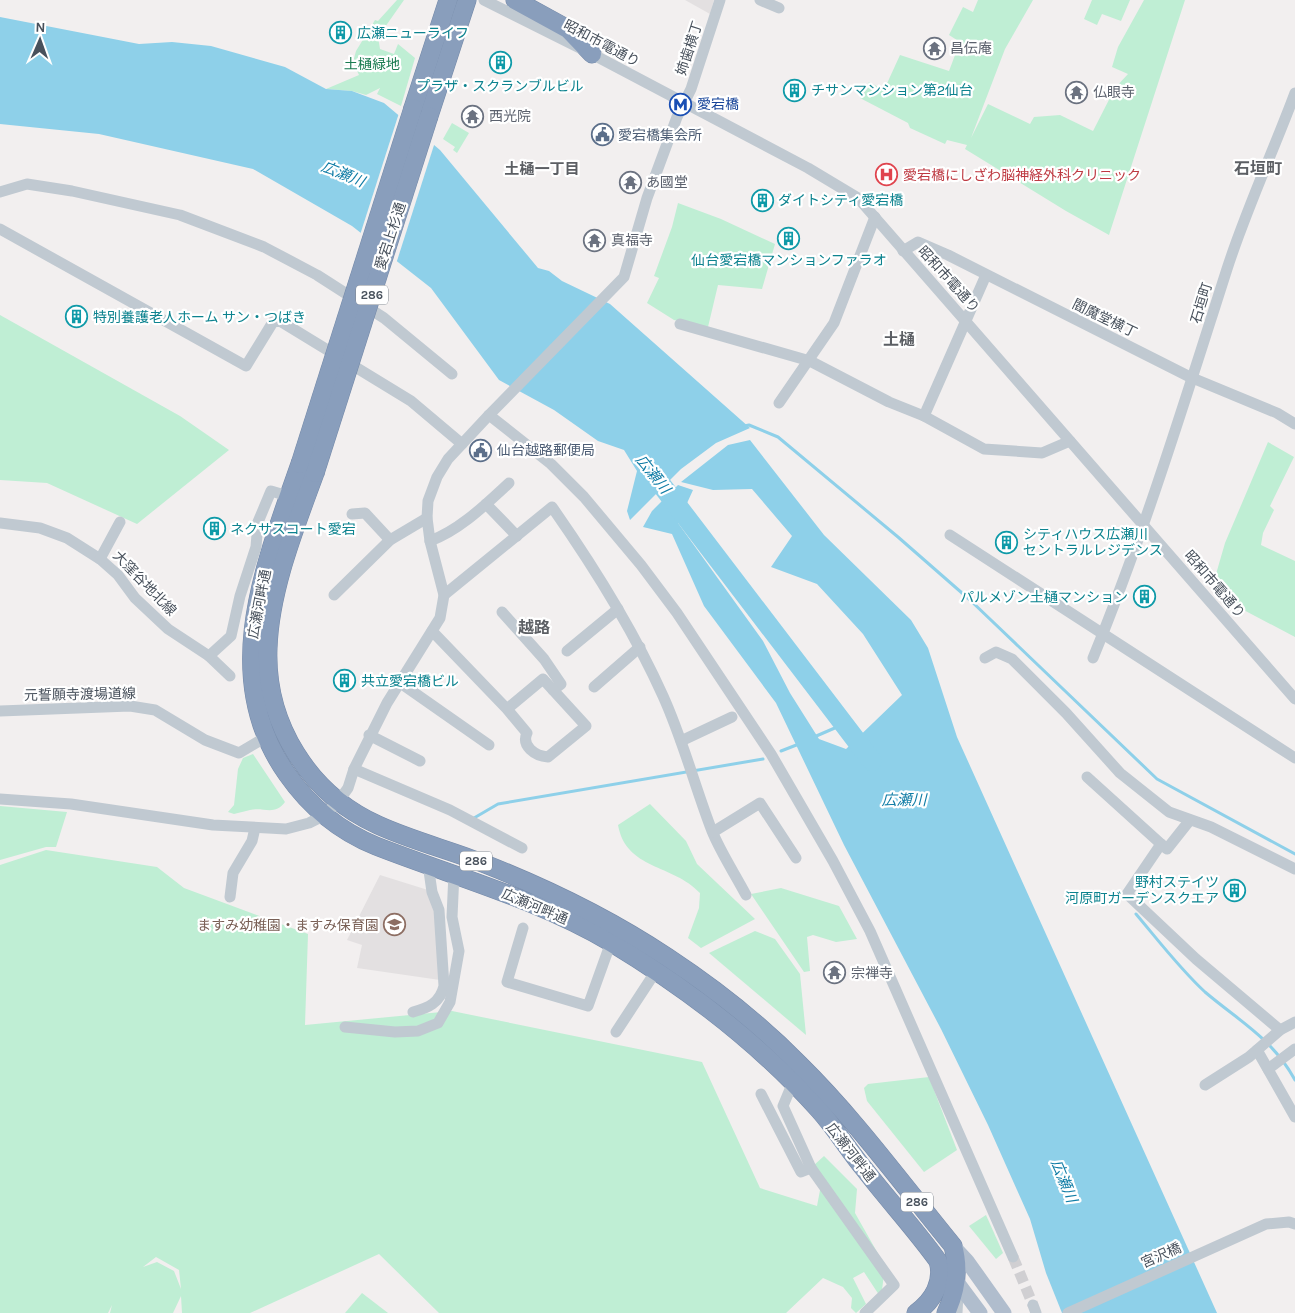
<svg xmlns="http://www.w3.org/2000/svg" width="1295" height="1313" viewBox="0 0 1295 1313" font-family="Karla,'Noto Sans JP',sans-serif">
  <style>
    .education { fill: #e3e0e1 }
    .green { fill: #bfeed4; fill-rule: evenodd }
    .water { fill: #8ed0e9 }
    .pier { fill: #f2efef }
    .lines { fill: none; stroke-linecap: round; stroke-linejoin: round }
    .stream { stroke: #8ed0e9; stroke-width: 3 }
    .river { stroke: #8ed0e9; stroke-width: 20 }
    .minor-tunnel { stroke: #d0cfd2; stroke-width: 11; stroke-dasharray: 11 5.5; stroke-linecap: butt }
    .highway-casing { stroke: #7489a8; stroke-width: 19 }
    .minor { stroke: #c0c9d1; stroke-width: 11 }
    .major { stroke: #b0bdcd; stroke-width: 15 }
    .highway { stroke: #899ebc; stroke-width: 18 }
    .highway-bridge-casing { stroke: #7489a8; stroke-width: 19; stroke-linecap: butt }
    .highway-bridge { stroke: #899ebc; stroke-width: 18 }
    .labels { text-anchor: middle; stroke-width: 4.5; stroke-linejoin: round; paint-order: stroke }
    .shield { fill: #fff; stroke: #7f858d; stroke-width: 1 }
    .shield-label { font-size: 12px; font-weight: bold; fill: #48515c }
    .culture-label { font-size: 14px; fill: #0d838f; stroke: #fff; text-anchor: start }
    .street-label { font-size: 14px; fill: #48515c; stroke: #fff }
    .worship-label { font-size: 14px; fill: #5b616d; stroke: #fff; text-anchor: start }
    .park-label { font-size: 14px; fill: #1a7b51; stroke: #fff }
    .transit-label { font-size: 14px; fill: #164399; stroke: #fff; text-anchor: start }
    .service-label { font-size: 14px; fill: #4e5e75; stroke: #fff; text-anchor: start }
    .health-label { font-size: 14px; fill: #be3a42; stroke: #fff; text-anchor: start }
    .education-label { font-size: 14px; fill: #785e54; stroke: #fff; text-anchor: end }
    .neighbourhood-label { font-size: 15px; font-weight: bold; fill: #5c5f64; stroke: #fff }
    .water-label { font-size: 15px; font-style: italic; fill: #117da6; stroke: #fff }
    .quarter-label { font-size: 16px; font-weight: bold; fill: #5c5f64; stroke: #fff }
  </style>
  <rect width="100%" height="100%" fill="#f2efef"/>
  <!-- education -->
  <g class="education">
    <path d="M685,0H714L710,14Z"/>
    <path d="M380,875L428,890L434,909L440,980L357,968L362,945L347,940Z"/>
  </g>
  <!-- green -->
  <g class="green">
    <path d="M397,0H404L378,37L380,49L394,54L398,44L415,58L401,106L377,94L380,88L366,95L352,91L326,89L359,75L353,62L356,51L375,20L378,21Z"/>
    <path d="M978,0H1033L1005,49L971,138L988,104L1030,124L1034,117L1060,115L1093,131L1115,88L1128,74L1112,67L1118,47L1144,0H1185L1109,235L1066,211L965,149L967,145L947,140L945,144L910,128L908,123L860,98L869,82L884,90L900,55L949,71L960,42L949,35L963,7L973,12Z"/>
    <path d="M1092,0H1130L1121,21L1102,14L1097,25L1084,19Z"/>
    <path d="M452,123L469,133L457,153L453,150L455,147L443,139Z"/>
    <path d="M678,203L721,219L775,244L762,289L718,285L708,327L674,320L647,303L659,278L654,276L672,227Z"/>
    <path d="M0,315L180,416L229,450L137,524L47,483L0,480Z"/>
    <path d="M1268,442L1294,457L1270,506L1274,510L1263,533L1261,545L1295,561V637L1238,607L1214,581L1225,543Z"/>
    <path d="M253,754L285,802C275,816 264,807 250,810C245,811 239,813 234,814L228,812L234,805L238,769L243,758Z"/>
    <path d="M650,804L686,841L697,864L755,919L701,948L688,938L699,908L700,893C673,864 626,870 618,825Z"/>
    <path d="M0,806L67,812L56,847H46L0,860Z"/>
    <path d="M46,850L157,867L184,888L308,934L305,1025L452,1011L702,1062L760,1188L817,1206L821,1185L813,1166L824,1156L857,1189L855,1213L885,1266L881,1298L864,1272L853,1278L866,1304L856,1313L851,1308L852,1298L843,1287L823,1278L786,1313H439L379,1254L250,1313H182L181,1296L173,1313H110L112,1305L108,1313H0V865ZM156,1257L179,1270L181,1289L174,1271L157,1262L143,1267Z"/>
    <path d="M781,888L839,906L857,939L836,942L813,935L807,937L810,971L804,972L751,894Z"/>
    <path d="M755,931L775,939L800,974L806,1035L709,953Z"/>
    <path d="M929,1077L957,1150L924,1172L867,1101L864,1088L868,1084Z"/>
    <path d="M986,1215L1003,1253L996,1259L969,1226Z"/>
    <path d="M362,1293L388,1313H345Z"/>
  </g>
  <!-- water -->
  <g class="water">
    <path d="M0,17L139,44L172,42L211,46L285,67L326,89L352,91L384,103L440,150L538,268L549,271L562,281L610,304L750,428L716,443L681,469L630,520L627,511L637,471L624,450L598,441L554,410L499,380L431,288L352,226L253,169L99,134L0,124Z"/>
    <path d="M750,440L824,535L911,620L928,648L957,737L1217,1313H1062L1046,1273L1030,1219L988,1125L941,1029L844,845L776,703L704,606L672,534L643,527L652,511L678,485L693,490L678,523L763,641L790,693L819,739L846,749L902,695L863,634L817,584L771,567L792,536L752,489L713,490L681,482L728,445Z"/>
  </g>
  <!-- pier -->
  <path class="pier" d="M399,113L435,142L396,264L360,235Z"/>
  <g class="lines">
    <!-- stream -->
    <g class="stream">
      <path d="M744,426L749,425L778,437L898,537L970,600L1157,779L1295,854"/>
      <path d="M814,737L844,724"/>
      <path d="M781,751L799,744"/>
      <path d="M474,818L498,804L763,759"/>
      <path d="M1136,914C1158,940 1180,969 1205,992C1239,1021 1272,1038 1295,1080"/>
    </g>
    <!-- river -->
    <path class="river" d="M647,466L872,761"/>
    <!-- minor-tunnel -->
    <path class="minor-tunnel" d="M1013,1257L1033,1305"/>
    <defs>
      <g id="highway">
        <path d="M515,0L568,29L592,54"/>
        <path d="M413,108L448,0"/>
        <path d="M429,116L467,0"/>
        <path d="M300,464C265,564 218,677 287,774C310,807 339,831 376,846C455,877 538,899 612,943C688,989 760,1044 819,1110C836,1129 849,1151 865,1170C889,1201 915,1229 938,1261C944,1282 933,1301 916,1313"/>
        <path d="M315,473C295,528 270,589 268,648C265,724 309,794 378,825C413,841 450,850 485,864C548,889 610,919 667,957C714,988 759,1023 799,1064C856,1120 903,1185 953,1246C960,1270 956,1291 946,1313"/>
      </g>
    </defs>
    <!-- highway casing -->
    <use href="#highway" class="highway-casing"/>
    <!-- minor -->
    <g class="minor">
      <path d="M484,0L592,54L808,168L858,198L1295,699"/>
      <path d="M760,0L779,8"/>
      <path d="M0,192L27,184L72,191L180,215L264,247L317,275L384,318L452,374"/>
      <path d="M0,229L246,366L273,322L280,321L411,401L462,444"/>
      <path d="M903,251L918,242L948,255L1190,377L1277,413L1295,424"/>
      <path d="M680,324L810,361L889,402L924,416L984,449L1042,453L1070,441"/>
      <path d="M779,403L834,323L875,217"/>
      <path d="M489,415L551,464L584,497L641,565L677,613L771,754L833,861L870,931L1013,1257"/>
      <path d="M924,416L986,275"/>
      <path d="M486,504L517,536"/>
      <path d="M352,514L365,513L390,540"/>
      <path d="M0,523L40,528L67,538L100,559L118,575L135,598L168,629L209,656L230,676"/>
      <path d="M950,535L1295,758"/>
      <path d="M430,541C460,530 485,505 509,483"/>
      <path d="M100,559L120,522"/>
      <path d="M334,595L390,540L427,518"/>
      <path d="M444,595L552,507C594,567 633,629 663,696C683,740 695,787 712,831C721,853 735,874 746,895"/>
      <path d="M502,612L544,659L561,684L553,690"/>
      <path d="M432,631L507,709L527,733C521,746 535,756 548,757L586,726L543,679L507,709"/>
      <path d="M567,651L618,609"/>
      <path d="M209,656L231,636L240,596L256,547L258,522L271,491L288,496"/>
      <path d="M985,658L996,652L1012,659L1066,713L1120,773L1169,812L1211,827L1295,869"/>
      <path d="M1093,658C1145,531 1185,400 1227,269C1246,210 1273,152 1295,93"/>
      <path d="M399,682L489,745"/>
      <path d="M594,687L640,647"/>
      <path d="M0,711L130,706L155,710L205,740L239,753L266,737"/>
      <path d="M369,735L420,761"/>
      <path d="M681,741L732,717"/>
      <path d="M354,769L450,810L522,848"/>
      <path d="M1087,777L1161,844"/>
      <path d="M0,799L71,804L213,825L286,829L309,823L323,816L338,802L348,788L354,769L387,703L440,618L444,595L430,541L427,518L428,501L437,477L448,459L489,415L624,277L647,198L677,117L691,89L720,0"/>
      <path d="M1190,820L1167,849L1161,844L1127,894L1196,959L1280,1030"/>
      <path d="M713,832L760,803L796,858"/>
      <path d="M230,897L233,873L252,841L255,828"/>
      <path d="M523,928L507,982L588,1006L611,942"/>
      <path d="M413,1012C428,1008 440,1003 444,986L439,910L432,892L428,864"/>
      <path d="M345,1027L395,1032L418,1031L438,1023L450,1002L459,951L452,917L454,873"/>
      <path d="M616,1032L656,971"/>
      <path d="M1257,1050L1295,1117"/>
      <path d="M1268,1069L1295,1049"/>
      <path d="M1205,1085L1249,1057L1280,1030L1295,1022"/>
      <path d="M761,1094L801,1172L811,1168L783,1106L793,1082"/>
      <path d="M811,1168L894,1285L865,1313"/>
      <path d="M1033,1305L1036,1313"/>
      <path d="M957,1313L958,1294"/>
      <path d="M1068,1313L1266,1224L1289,1222L1295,1224"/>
    </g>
    <!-- major -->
    <g class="major">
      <path d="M953,1246L967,1261L1004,1313"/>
      <path d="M951,1274L980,1313"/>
    </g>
    <!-- highway -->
    <use href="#highway" class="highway"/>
    <defs>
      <g id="highway-bridge">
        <path d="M300,464L413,108"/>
        <path d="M315,473L429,116"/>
      </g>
    </defs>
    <!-- highway-bridge casing -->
    <use href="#highway-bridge" class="highway-bridge-casing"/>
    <!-- highway-bridge -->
    <use href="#highway-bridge" class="highway-bridge"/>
  </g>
  <!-- icons -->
  <defs>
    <symbol id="building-ring" viewBox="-11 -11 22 22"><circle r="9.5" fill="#fff" stroke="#0f9aa8" stroke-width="1.5"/><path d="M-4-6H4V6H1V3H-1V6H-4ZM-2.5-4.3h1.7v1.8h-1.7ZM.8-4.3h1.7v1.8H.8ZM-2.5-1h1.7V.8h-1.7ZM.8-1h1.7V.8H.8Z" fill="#0f9aa8"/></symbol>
    <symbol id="temple-ring" viewBox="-11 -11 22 22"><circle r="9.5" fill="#fff" stroke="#6b7280" stroke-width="1.5"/><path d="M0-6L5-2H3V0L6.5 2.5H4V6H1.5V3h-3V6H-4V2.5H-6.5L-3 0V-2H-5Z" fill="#6b7280"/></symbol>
    <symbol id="metro-ring" viewBox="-11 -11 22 22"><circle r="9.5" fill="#fff" stroke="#1a4fb4" stroke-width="1.5"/><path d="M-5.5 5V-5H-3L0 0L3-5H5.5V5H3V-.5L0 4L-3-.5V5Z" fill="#1a4fb4"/></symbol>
    <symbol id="civic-ring" viewBox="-11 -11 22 22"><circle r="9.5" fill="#fff" stroke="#5c6f8a" stroke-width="1.5"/><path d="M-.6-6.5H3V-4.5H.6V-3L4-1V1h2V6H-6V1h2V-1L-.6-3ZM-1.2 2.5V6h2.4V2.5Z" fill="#5c6f8a"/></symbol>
    <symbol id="hospital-ring" viewBox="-11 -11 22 22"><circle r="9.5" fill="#fff" stroke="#e0444e" stroke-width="1.5"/><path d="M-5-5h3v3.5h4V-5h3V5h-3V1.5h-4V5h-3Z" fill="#e0444e"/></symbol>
    <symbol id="school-ring" viewBox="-11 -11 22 22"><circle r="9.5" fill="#fff" stroke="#8d6e63" stroke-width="1.5"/><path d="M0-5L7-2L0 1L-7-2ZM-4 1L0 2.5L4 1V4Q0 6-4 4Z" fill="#8d6e63"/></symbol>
  </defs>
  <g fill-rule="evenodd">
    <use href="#building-ring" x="328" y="20" width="25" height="25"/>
    <use href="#temple-ring" x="922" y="36" width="25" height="25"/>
    <use href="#building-ring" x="488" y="50" width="25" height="25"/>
    <use href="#building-ring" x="782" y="78" width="25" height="25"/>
    <use href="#temple-ring" x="1064" y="80" width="25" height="25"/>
    <use href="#metro-ring" x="668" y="92" width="25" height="25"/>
    <use href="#temple-ring" x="460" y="104" width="25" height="25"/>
    <use href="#civic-ring" x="590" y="122" width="25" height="25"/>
    <use href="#hospital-ring" x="874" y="162" width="25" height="25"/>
    <use href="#temple-ring" x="618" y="170" width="25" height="25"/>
    <use href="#building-ring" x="750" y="188" width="25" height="25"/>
    <use href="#building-ring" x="776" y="226" width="25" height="25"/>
    <use href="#temple-ring" x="582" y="228" width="25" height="25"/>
    <use href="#building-ring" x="64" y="304" width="25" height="25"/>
    <use href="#civic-ring" x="468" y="438" width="25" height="25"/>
    <use href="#building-ring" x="202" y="516" width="25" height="25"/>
    <use href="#building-ring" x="994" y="530" width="25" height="25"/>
    <use href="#building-ring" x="1132" y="584" width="25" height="25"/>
    <use href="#building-ring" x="332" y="668" width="25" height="25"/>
    <use href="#building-ring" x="1222" y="878" width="25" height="25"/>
    <use href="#school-ring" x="382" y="912" width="25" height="25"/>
    <use href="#temple-ring" x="822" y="960" width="25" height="25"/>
  </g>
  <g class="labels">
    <!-- shield labels -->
    <g class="shield">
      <rect x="356" y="285.5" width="32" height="19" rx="4"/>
      <rect x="460" y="851.5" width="32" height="19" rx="4"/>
      <rect x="901" y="1192.5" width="32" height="19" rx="4"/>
    </g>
    <g class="shield-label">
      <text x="372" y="299">286</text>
      <text x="476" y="865">286</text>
      <text x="917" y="1206">286</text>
    </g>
    <!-- culture labels -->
    <g class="culture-label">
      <text x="357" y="38">広瀬ニューライフ</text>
      <text x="500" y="91" text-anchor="middle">プラザ・スクランブルビル</text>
      <text x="811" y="95">チサンマンション第2仙台</text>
      <text x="778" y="205">ダイトシティ愛宕橋</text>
      <text x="789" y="265" text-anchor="middle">仙台愛宕橋マンションファラオ</text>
      <text x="93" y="322">特別養護老人ホーム サン・つばき</text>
      <text x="230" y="534">ネクサスコート愛宕</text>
      <text x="1023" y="539">シティハウス広瀬川<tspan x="1023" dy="16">セントラルレジデンス</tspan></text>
      <text x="1128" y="602" text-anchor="end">パルメゾン土樋マンション</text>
      <text x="361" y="686">共立愛宕橋ビル</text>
      <text x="1219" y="887" text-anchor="end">野村ステイツ<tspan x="1219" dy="16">河原町ガーデンスクエア</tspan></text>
    </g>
    <!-- street labels -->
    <g class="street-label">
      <text transform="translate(602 43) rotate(28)" y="5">昭和市電通り</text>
      <text transform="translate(689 48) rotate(-72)" y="5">姉歯横丁</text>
      <text transform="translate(390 236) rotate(-72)" y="5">愛宕上杉通</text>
      <text transform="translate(949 279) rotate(48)" y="5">昭和市電通り</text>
      <text transform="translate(1201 303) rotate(-73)" y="5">石垣町</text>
      <text transform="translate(1105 318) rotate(26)" y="5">閻魔堂横丁</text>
      <text transform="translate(145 583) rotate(46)" y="5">大窪谷地北線</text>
      <text transform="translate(1215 584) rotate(49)" y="5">昭和市電通り</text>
      <text transform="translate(259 604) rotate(-79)" y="5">広瀬河畔通</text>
      <text transform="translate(80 694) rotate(-1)" y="5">元誓願寺渡場道線</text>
      <text transform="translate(535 906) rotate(23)" y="5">広瀬河畔通</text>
      <text transform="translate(851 1152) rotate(52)" y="5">広瀬河畔通</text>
      <text transform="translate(1161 1255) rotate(-24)" y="5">宮沢橋</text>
    </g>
    <!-- worship labels -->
    <g class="worship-label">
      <text x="950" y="53">昌伝庵</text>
      <text x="1093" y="97">仏眼寺</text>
      <text x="489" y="121">西光院</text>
      <text x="646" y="187">あ國堂</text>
      <text x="611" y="245">真福寺</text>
      <text x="851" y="978">宗禅寺</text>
    </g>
    <!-- park labels -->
    <g class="park-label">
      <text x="372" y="69">土樋緑地</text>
    </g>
    <!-- transit labels -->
    <g class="transit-label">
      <text x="697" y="109">愛宕橋</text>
    </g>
    <!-- service labels -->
    <g class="service-label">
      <text x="618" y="140">愛宕橋集会所</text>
      <text x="497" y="455">仙台越路郵便局</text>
    </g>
    <!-- health labels -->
    <g class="health-label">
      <text x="903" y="180">愛宕橋にしざわ脳神経外科クリニック</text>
    </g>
    <!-- education labels -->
    <g class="education-label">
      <text x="379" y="930">ますみ幼稚園・ますみ保育園</text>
    </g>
    <!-- neighbourhood labels -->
    <g class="neighbourhood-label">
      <text x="542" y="174">土樋一丁目</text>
    </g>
    <!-- water labels -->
    <g class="water-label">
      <text transform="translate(343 174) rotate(22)" y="5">広瀬川</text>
      <text transform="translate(653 474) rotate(51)" y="5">広瀬川</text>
      <text x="904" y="805">広瀬川</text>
      <text transform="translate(1064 1181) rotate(68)" y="5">広瀬川</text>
    </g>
    <!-- quarter labels -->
    <g class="quarter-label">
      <text x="1258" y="174">石垣町</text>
      <text x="899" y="345">土樋</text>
      <text x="534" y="633">越路</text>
    </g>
  </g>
  <!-- north arrow -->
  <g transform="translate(40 40) rotate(2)" stroke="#ffffff" stroke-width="4" paint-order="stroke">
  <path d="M0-4L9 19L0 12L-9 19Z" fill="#48515c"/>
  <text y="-8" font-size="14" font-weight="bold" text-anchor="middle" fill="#48515c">N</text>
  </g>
</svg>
